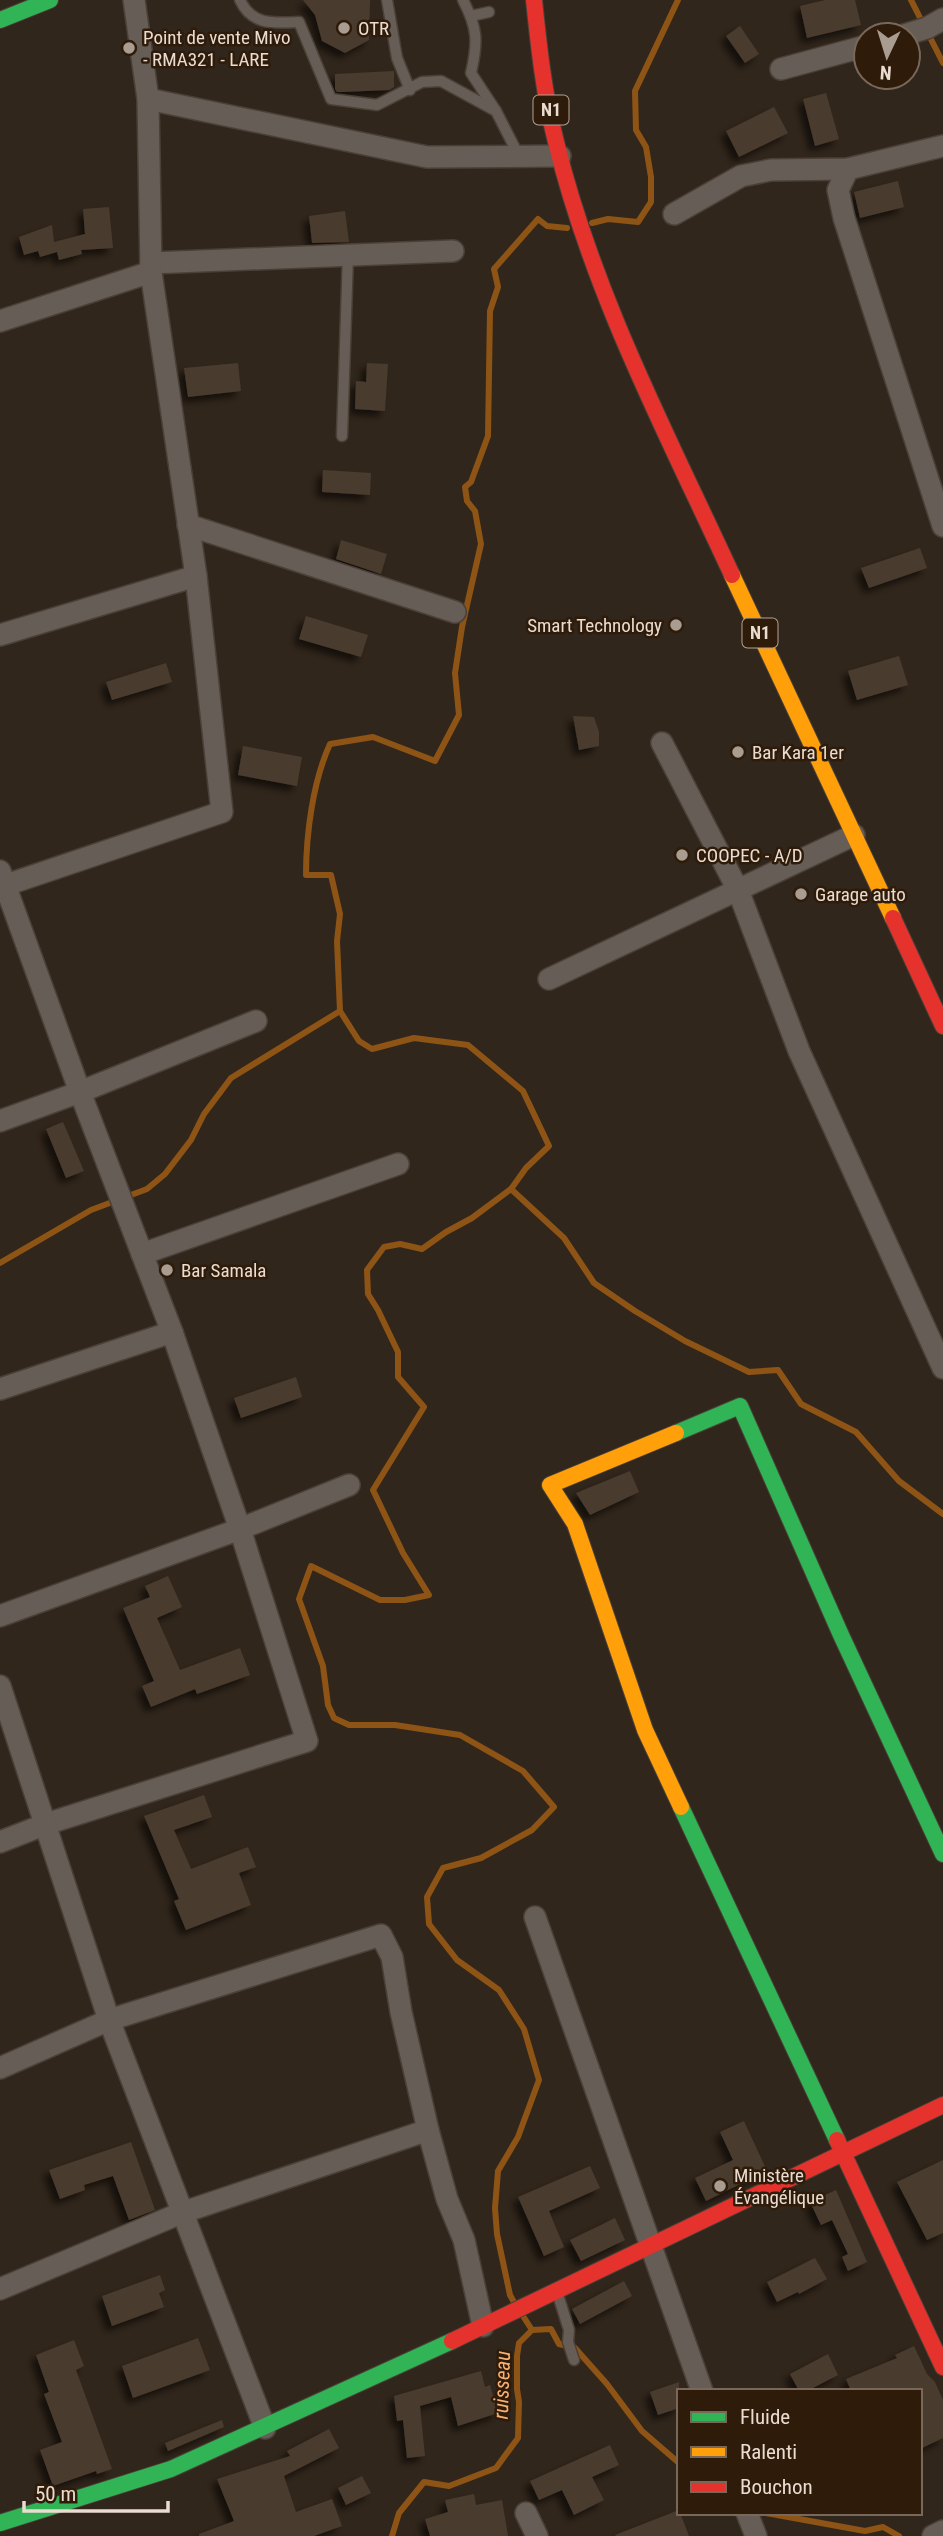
<svg xmlns="http://www.w3.org/2000/svg" width="943" height="2536" viewBox="0 0 943 2536" font-family="'Roboto Condensed',sans-serif">
  <style>
    .lines { fill: none; stroke-linecap: round; stroke-linejoin: round }
    .stream { stroke: #8e5416; stroke-width: 6 }
    .building { fill: #4a3b2d; filter: url(#shadow) }
    .lane-casing { stroke: #4a4038; stroke-width: 13 }
    .street-casing { stroke: #4a4038; stroke-width: 24 }
    .fast-casing { stroke: #4a4038; stroke-width: 18 }
    .slow-casing { stroke: #4a4038; stroke-width: 18 }
    .jam-casing { stroke: #4a4038; stroke-width: 18 }
    .lane { stroke: #665d56; stroke-width: 10 }
    .street { stroke: #665d56; stroke-width: 21 }
    .fast { stroke: #30b455; stroke-width: 16 }
    .slow { stroke: #ff9f0a; stroke-width: 16 }
    .jam { stroke: #e5322d; stroke-width: 16 }
    .poi-dot { fill: #a99c91; stroke: #2e1b09; stroke-width: 2.5 }
    .labels { text-anchor: middle; stroke-width: 5; stroke-linejoin: round; paint-order: stroke }
    .shield { fill: #2e1b09; stroke: #b2a295; stroke-width: 2 }
    .shield-label { font-size: 18px; font-weight: bold; fill: #eadcd1 }
    .poi-label { font-size: 19px; fill: #eadcd1; stroke: #2e1b09; text-anchor: start }
    .water-label { font-size: 21px; font-style: italic; fill: #f7b072; stroke: #2e1b09 }
  </style>
  <defs>
    <filter id="shadow"><feDropShadow dx="-5.5" dy="5.5" stdDeviation="3.5" flood-color="#0009"/></filter>
  </defs>
  <rect width="100%" height="100%" fill="#31261b"/>
  <g class="lines">
    <!-- stream -->
    <g class="stream">
      <path d="M911,0L943,63"/>
      <path d="M592,223L608,219L638,222L651,202V177L646,147L636,130L635,91L678,0"/>
      <path d="M511,1189L564,1238L594,1283L635,1311L685,1341L749,1372L778,1370L801,1404L856,1432L899,1481L943,1514"/>
      <path d="M0,1263L91,1210L147,1189L165,1174L191,1140L204,1114L231,1078L340,1011"/>
      <path d="M515,2304L510,2295L497,2234L495,2208L498,2171L518,2137L539,2080L524,2029L499,1990L457,1960L429,1924L427,1897L443,1868L481,1858L532,1830L554,1807L523,1771L460,1735L395,1725H349L334,1718L328,1705L323,1666L299,1599L311,1566L380,1600H405L429,1595L403,1553L373,1490L424,1407L398,1377V1352L378,1310L368,1294L367,1270L384,1247L400,1244L422,1249L446,1232L472,1218L511,1189L526,1168L549,1146L523,1091L468,1045L414,1038L372,1049L359,1041L340,1011L337,941L340,914L331,875H306C306,834 313,781 330,744L373,737L435,761L459,715L455,673L462,627L481,544L475,511L467,501L465,487L471,482L488,436L490,311L498,287L494,269L538,219L547,226L567,228"/>
      <path d="M523,2316L532,2330"/>
      <path d="M532,2330L551,2329L559,2344L575,2348L607,2384L642,2431L679,2463"/>
      <path d="M766,2513L865,2531L883,2527L899,2536"/>
      <path d="M392,2536L399,2513L424,2482L449,2486L496,2468L518,2438L519,2402L517,2389V2356L519,2343L532,2330"/>
    </g>
  </g>
  <!-- building -->
  <g class="building">
    <path d="M303,0H370L369,40L345,53L322,41L315,15Z"/>
    <path d="M825,0H855L861,25L807,38L800,6Z"/>
    <path d="M740,26L759,54L745,63L726,36Z"/>
    <path d="M394,71V87L389,90L342,92H337L335,89V74Z"/>
    <path d="M826,93L839,139L815,146L803,99Z"/>
    <path d="M774,107L788,133L739,157L726,131Z"/>
    <path d="M898,181L904,207L860,218L854,192Z"/>
    <path d="M109,207L113,248L81,250L82,254L59,260L57,252L40,257L38,251L24,255L19,237L52,225L54,242L85,234L83,209Z"/>
    <path d="M345,211L349,242L312,243L309,216Z"/>
    <path d="M238,363L241,391L188,397L184,368Z"/>
    <path d="M367,363L388,364L385,411L355,409L356,381L366,382Z"/>
    <path d="M323,470L371,473L370,495L322,492Z"/>
    <path d="M341,540L387,554L381,574L336,559Z"/>
    <path d="M920,548L927,568L869,588L861,568Z"/>
    <path d="M306,616L368,635L361,657L299,639Z"/>
    <path d="M899,656L908,685L857,700L848,671Z"/>
    <path d="M166,663L172,682L112,700L106,682Z"/>
    <path d="M573,716L594,717L599,732V746L579,750Z"/>
    <path d="M243,746L302,757L297,786L238,775Z"/>
    <path d="M63,1122L84,1171L66,1178L46,1129Z"/>
    <path d="M296,1377L302,1397L241,1418L234,1398Z"/>
    <path d="M630,1471L639,1492L590,1515L576,1493Z"/>
    <path d="M168,1576L182,1607L157,1618L180,1670L240,1648L250,1675L197,1694L195,1689L151,1707L142,1686L154,1681L123,1608L150,1597L145,1586Z"/>
    <path d="M204,1795L212,1817L174,1830L191,1869L248,1847L256,1867L239,1873L251,1905L186,1930L174,1901L179,1899L144,1816Z"/>
    <path d="M744,2121L767,2171L706,2201L695,2178L733,2160L720,2132Z"/>
    <path d="M131,2142L155,2210L129,2220L113,2176L84,2185L85,2190L60,2199L49,2170Z"/>
    <path d="M943,2160V2233L927,2240L897,2182Z"/>
    <path d="M590,2166L600,2188L549,2211L564,2247L544,2256L518,2197Z"/>
    <path d="M836,2190L867,2262L848,2271L842,2257L848,2254L832,2220L821,2225L810,2202Z"/>
    <path d="M615,2218L625,2240L581,2261L570,2240Z"/>
    <path d="M815,2258L827,2279L799,2294L798,2292L777,2302L767,2282Z"/>
    <path d="M160,2275L165,2290L159,2293L164,2307L112,2326L102,2296Z"/>
    <path d="M624,2281L632,2296L580,2324L572,2309Z"/>
    <path d="M198,2338L210,2370L133,2398L122,2366Z"/>
    <path d="M74,2340L84,2366L76,2370L112,2469L97,2474L96,2471L53,2486L40,2450L62,2442L44,2394L49,2392L36,2355Z"/>
    <path d="M914,2346L927,2374L935,2382L943,2400V2438L920,2449V2391H851L846,2379L897,2358L895,2355Z"/>
    <path d="M828,2354L838,2375L807,2391H799L790,2374Z"/>
    <path d="M481,2371L485,2387L490,2385L498,2413L458,2426L451,2397L420,2406L425,2456L407,2458L403,2420L397,2421L394,2396Z"/>
    <path d="M679,2382V2408L658,2415L650,2392Z"/>
    <path d="M222,2420L224,2427L168,2451L165,2443Z"/>
    <path d="M329,2429L339,2448L284,2476L296,2512L332,2499L342,2526L314,2536H199V2534L234,2521L217,2479L290,2456L287,2451Z"/>
    <path d="M610,2445L619,2465L592,2477L604,2500L574,2515L562,2490L539,2500L530,2481Z"/>
    <path d="M362,2476L371,2493L346,2505L338,2488Z"/>
    <path d="M474,2494L476,2505L502,2500L508,2536H430L425,2519L448,2512L445,2500Z"/>
    <path d="M679,2510L689,2536H616L615,2535Z"/>
  </g>
  <g class="lines">
    <defs>
      <g id="lane">
        <path d="M240,0C252,26 274,23 299,22L331,99L377,105L422,82L441,81L496,111"/>
        <path d="M387,0L397,58L410,90"/>
        <path d="M463,0C478,29 478,42 471,73L496,111L519,156"/>
        <path d="M471,16L489,12"/>
        <path d="M342,436L348,255"/>
        <path d="M558,2295L569,2330L568,2342L574,2360"/>
      </g>
      <g id="street">
        <path d="M904,35L927,28L943,19"/>
        <path d="M781,69L866,46"/>
        <path d="M148,99L427,157L560,156"/>
        <path d="M848,169L838,190L844,218L943,526"/>
        <path d="M674,214L741,176L771,170L848,169L943,146"/>
        <path d="M151,263L453,251"/>
        <path d="M0,321L151,272L148,99L134,0"/>
        <path d="M188,525L455,612"/>
        <path d="M0,635L196,576"/>
        <path d="M662,743L738,890L799,1051L943,1368"/>
        <path d="M0,871L80,1092L172,1332L240,1529L349,1485"/>
        <path d="M0,887L222,812L196,576L151,272"/>
        <path d="M549,979L854,835"/>
        <path d="M0,1121L80,1092L256,1021"/>
        <path d="M142,1254L398,1164"/>
        <path d="M0,1389L172,1332"/>
        <path d="M0,1616L240,1529L307,1741L46,1824L0,1842"/>
        <path d="M0,1686L109,2020L265,2428"/>
        <path d="M535,1917L702,2391"/>
        <path d="M0,2068L109,2020L381,1935L392,1957L401,2012L428,2130L447,2199L464,2240L483,2326"/>
        <path d="M0,2289L181,2213L428,2130"/>
        <path d="M526,2513L537,2536"/>
        <path d="M747,2513L756,2536"/>
        <path d="M933,2536L943,2531"/>
      </g>
      <g id="fast">
        <path d="M0,20L50,0"/>
        <path d="M676,1433L740,1406L841,1635L943,1854"/>
        <path d="M681,1807L837,2140"/>
        <path d="M0,2523L171,2469L452,2341"/>
      </g>
      <g id="slow">
        <path d="M732,575L893,918"/>
        <path d="M676,1433L550,1485L575,1524L645,1730L681,1807"/>
      </g>
      <g id="jam">
        <path d="M534,0C539,48 544,95 556,142C593,294 667,434 732,575"/>
        <path d="M893,918L943,1026"/>
        <path d="M837,2140L943,2367"/>
        <path d="M452,2341L943,2105"/>
      </g>
    </defs>
    <!-- lane casing -->
    <use href="#lane" class="lane-casing"/>
    <!-- street casing -->
    <use href="#street" class="street-casing"/>
    <!-- fast casing -->
    <use href="#fast" class="fast-casing"/>
    <!-- slow casing -->
    <use href="#slow" class="slow-casing"/>
    <!-- jam casing -->
    <use href="#jam" class="jam-casing"/>
    <!-- lane -->
    <use href="#lane" class="lane"/>
    <!-- street -->
    <use href="#street" class="street"/>
    <!-- fast -->
    <use href="#fast" class="fast"/>
    <!-- slow -->
    <use href="#slow" class="slow"/>
    <!-- jam -->
    <use href="#jam" class="jam"/>
  </g>
  <!-- markers -->
  <g class="poi-dot">
    <circle cx="344" cy="28" r="7"/>
    <circle cx="129" cy="48" r="7"/>
    <circle cx="676" cy="625" r="7"/>
    <circle cx="738" cy="752" r="7"/>
    <circle cx="682" cy="855" r="7"/>
    <circle cx="801" cy="894" r="7"/>
    <circle cx="167" cy="1270" r="7"/>
    <circle cx="720" cy="2186" r="7"/>
  </g>
  <g class="labels">
    <!-- shield labels -->
    <g class="shield">
      <rect x="533.5" y="95.5" width="35" height="29" rx="5"/>
      <rect x="742.5" y="618.5" width="35" height="29" rx="5"/>
    </g>
    <g class="shield-label">
      <text x="551" y="116">N1</text>
      <text x="760" y="639">N1</text>
    </g>
    <!-- poi labels -->
    <g class="poi-label">
      <text x="358" y="35">OTR</text>
      <text x="143" y="44">Point de vente Mivo<tspan x="143" dy="22">- RMA321 - LARE</tspan></text>
      <text x="662" y="632" text-anchor="end">Smart Technology</text>
      <text x="752" y="759">Bar Kara 1er</text>
      <text x="696" y="862">COOPEC - A/D</text>
      <text x="815" y="901">Garage auto</text>
      <text x="181" y="1277">Bar Samala</text>
      <text x="734" y="2182">Ministère<tspan x="734" dy="22">Évangélique</tspan></text>
    </g>
    <!-- water labels -->
    <g class="water-label">
      <text transform="translate(502 2385) rotate(-88)" y="7">ruisseau</text>
    </g>
  </g>
  <!-- legend -->
  <rect x="677" y="2389" width="245" height="126" fill="#2e1b09" stroke="#796859" stroke-width="2"/>
  <rect x="691" y="2412" width="35" height="10" fill="#30b455" stroke="#796859" stroke-width="2"/>
  <text x="740" y="2424" font-size="21" fill="#eadcd1">Fluide</text>
  <rect x="691" y="2447" width="35" height="10" fill="#ff9f0a" stroke="#796859" stroke-width="2"/>
  <text x="740" y="2459" font-size="21" fill="#eadcd1">Ralenti</text>
  <rect x="691" y="2482" width="35" height="10" fill="#e5322d" stroke="#796859" stroke-width="2"/>
  <text x="740" y="2494" font-size="21" fill="#eadcd1">Bouchon</text>
  <!-- north arrow -->
  <g transform="translate(887 56) rotate(184)"><circle r="33" fill="#2e1b09" stroke="#796859" stroke-width="2"/>
  <path d="M0-5L12 26L0 18L-12 26Z" fill="#a99c91"/>
  <text y="-10" font-size="19" font-weight="bold" text-anchor="middle" fill="#eadcd1">N</text>
  </g>
  <!-- scale -->
  <path d="M24 2501v10h144v-10" fill="none" stroke="#eadcd1" stroke-width="3.5"/>
  <text x="35" y="2501" font-size="21" fill="#eadcd1" stroke="#2e1b09" stroke-width="5" paint-order="stroke">50 m</text>
</svg>
